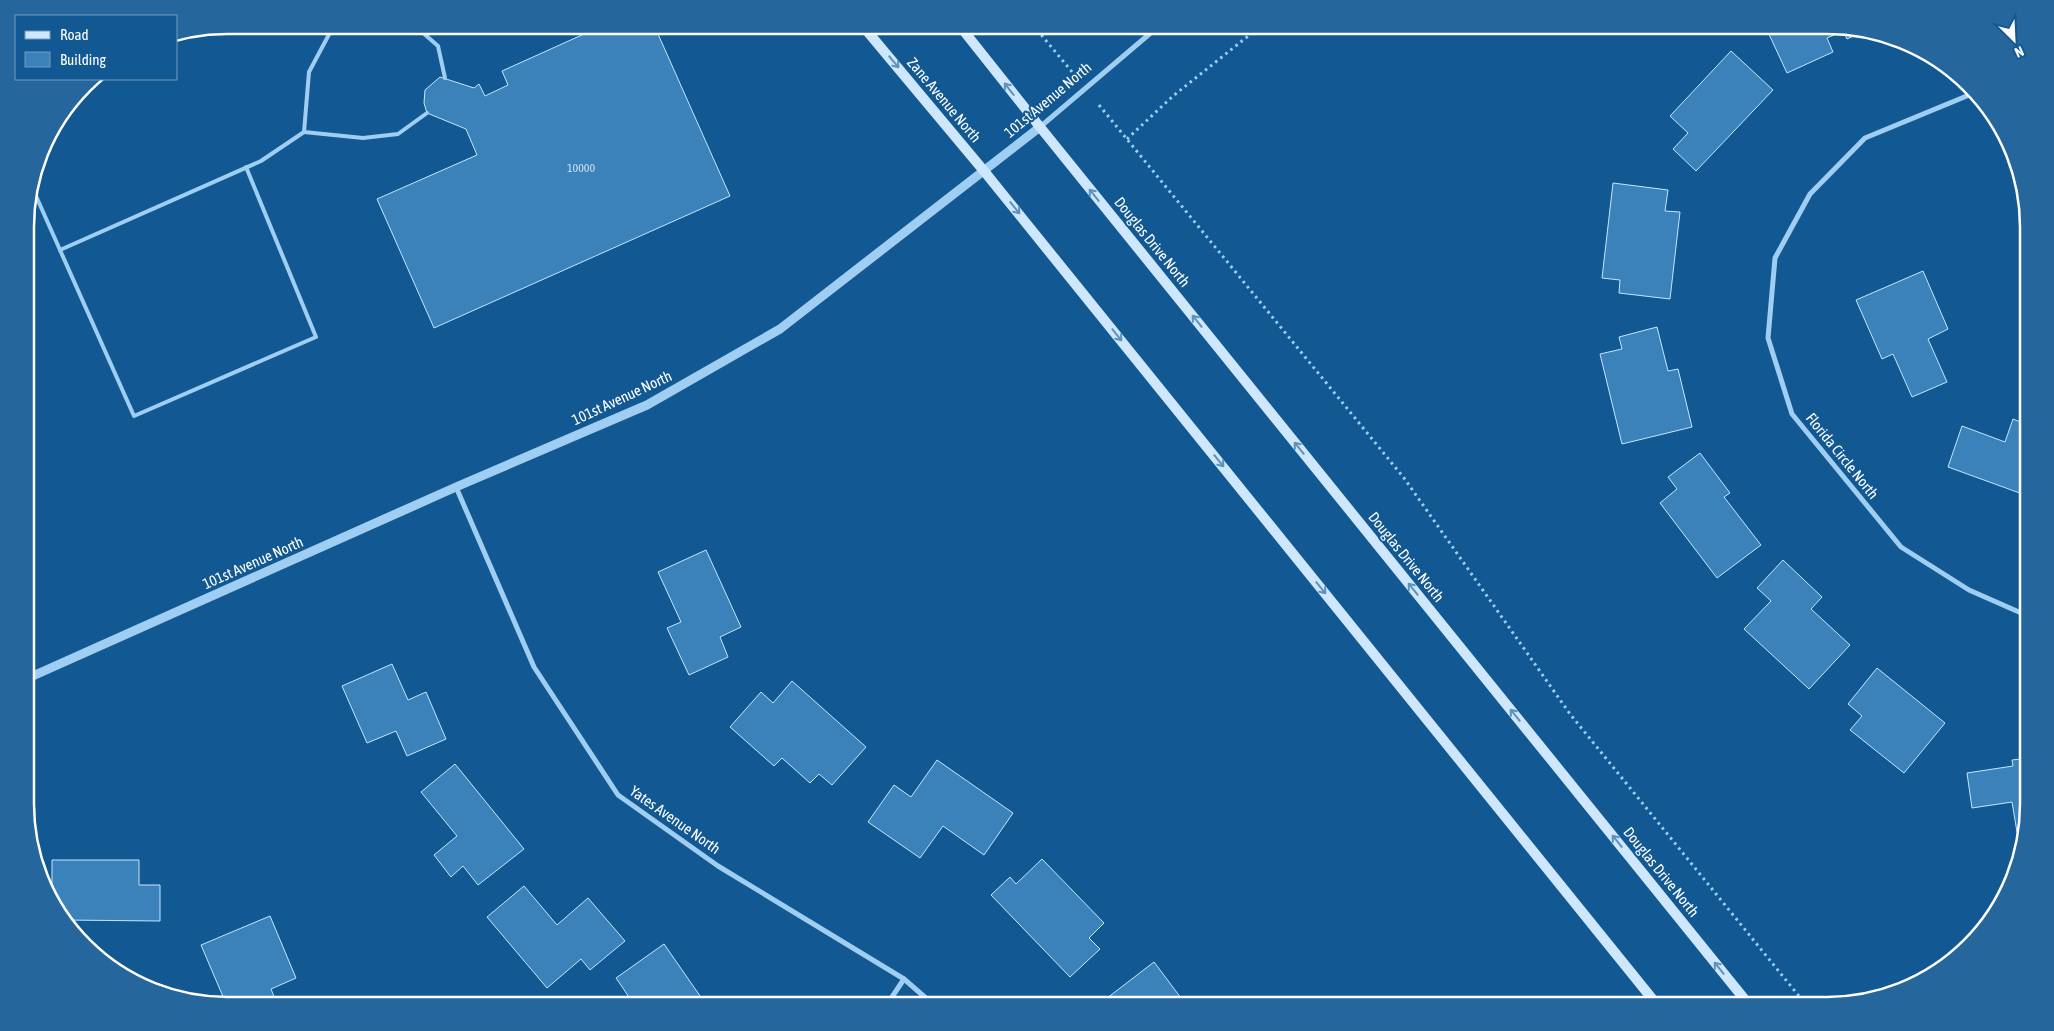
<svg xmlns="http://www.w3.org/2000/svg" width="2054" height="1031" viewBox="0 0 2054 1031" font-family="'Asap Condensed',sans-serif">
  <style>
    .building { fill: #3b82bb; stroke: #c6e5fd }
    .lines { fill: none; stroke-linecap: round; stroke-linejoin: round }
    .path { stroke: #9fcef2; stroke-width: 3; stroke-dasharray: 2.5 4; stroke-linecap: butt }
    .service { stroke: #9fcef2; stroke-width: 4 }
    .minor { stroke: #9fcef2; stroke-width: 5 }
    .tertiary { stroke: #9fcef2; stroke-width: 9 }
    .secondary { stroke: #cee7fc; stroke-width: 10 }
    .oneway { stroke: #5d92bd }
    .labels { text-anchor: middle; stroke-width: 4; stroke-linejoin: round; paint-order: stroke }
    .number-label { font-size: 12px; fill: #cee0ee }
    .street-label { font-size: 15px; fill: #fff; stroke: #125993 }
    .rim { fill: none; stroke: #fff; stroke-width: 2.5 }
  </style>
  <rect width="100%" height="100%" fill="#125993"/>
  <!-- building -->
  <g class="building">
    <path d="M604,25H654L730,196L434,328L377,199L477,155L466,129L427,113L424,103L425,90L440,77L474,88L479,84L485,96L508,85L502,71Z"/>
    <path d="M1773,25H1828L1860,33L1847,39L1843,31L1827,38L1833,52L1787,73L1767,30L1774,27Z"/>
    <path d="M1731,51L1773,90L1696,171L1673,149L1688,133L1670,116Z"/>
    <path d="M1613,183L1668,190L1665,211L1680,212L1670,299L1619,293L1620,280L1602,278Z"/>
    <path d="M1923,271L1948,329L1928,339L1947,382L1912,397L1893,354L1882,359L1856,300Z"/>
    <path d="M1657,327L1668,371L1678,369L1692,427L1622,444L1600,354L1622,349L1619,337Z"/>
    <path d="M2013,419L2028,425V496L1948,467L1962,426L2005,442Z"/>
    <path d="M1700,453L1730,493L1724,497L1761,545L1717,578L1660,503L1677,489L1668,477Z"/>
    <path d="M706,550L741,627L720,637L728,657L689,675L667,628L681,622L658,572Z"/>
    <path d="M1783,560L1822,597L1811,609L1850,645L1809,689L1744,629L1771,601L1757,588Z"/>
    <path d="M392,664L408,700L426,692L446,739L407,756L396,731L367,743L342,686Z"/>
    <path d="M1877,668L1945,723L1904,773L1850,730L1862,716L1848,704Z"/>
    <path d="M792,681L866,747L832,785L819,774L810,783L782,758L774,766L730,727L761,692L773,703Z"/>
    <path d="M2029,758V805L2023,831L2017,832L2012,802L1972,808L1967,773L2013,766L2012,760Z"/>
    <path d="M937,760L1013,813L984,855L943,826L920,858L868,822L894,785L911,797Z"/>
    <path d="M455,764L524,849L478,885L463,866L451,877L434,855L457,836L421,792Z"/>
    <path d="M1042,859L1104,923L1089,938L1100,949L1070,977L991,895L1010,877L1016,884Z"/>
    <path d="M52,860H139V885H160V921L63,920L52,901Z"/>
    <path d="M524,886L557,925L588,898L625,941L590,970L581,959L547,988L487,917Z"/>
    <path d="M270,916L296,978L271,989L278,1006H227L201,945Z"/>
    <path d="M664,944L707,1006H622L631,1000L616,978Z"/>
    <path d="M1154,962L1187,1006H1098V1005Z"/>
  </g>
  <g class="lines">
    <!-- path -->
    <g class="path">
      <path d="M1033,25L1073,73"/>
      <path d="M1099,105L1404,478L1570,714L1807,1006"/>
      <path d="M1127,139L1173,96L1262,25"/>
    </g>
    <!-- service -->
    <g class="service">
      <path d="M414,25L438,46L445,78"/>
      <path d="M304,132L363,138L398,134L427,113"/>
      <path d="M32,187L60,250L261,161L304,132L309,72L334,25"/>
      <path d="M60,250L134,416L316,337L246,167"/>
    </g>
    <!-- minor -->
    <g class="minor">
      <path d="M1974,93L1865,138L1810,194L1775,258L1768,338L1792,414L1901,547L1969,590L2028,616"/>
      <path d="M1040,127L1160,25"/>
      <path d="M456,487L534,667L618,795L718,866L904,979L935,1006"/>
      <path d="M886,1006L904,979"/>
    </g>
    <!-- tertiary -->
    <path class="tertiary" d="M26,679L456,487L647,405L780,329L1040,127"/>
    <!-- secondary -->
    <g class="secondary">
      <path d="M862,25L984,171L1658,1006"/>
      <path d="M959,25L1040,127L1750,1006"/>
    </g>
  </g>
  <!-- one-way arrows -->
  <defs><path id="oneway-shaft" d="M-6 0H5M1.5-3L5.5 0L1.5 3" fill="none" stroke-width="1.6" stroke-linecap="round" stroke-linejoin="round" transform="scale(1.25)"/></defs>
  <g class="oneway">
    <use href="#oneway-shaft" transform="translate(894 62) rotate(50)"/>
    <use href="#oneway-shaft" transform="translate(1009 89) rotate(-128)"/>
    <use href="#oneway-shaft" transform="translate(1094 195) rotate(-129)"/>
    <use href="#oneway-shaft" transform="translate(1015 208) rotate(51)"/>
    <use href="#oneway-shaft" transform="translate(1197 321) rotate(-129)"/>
    <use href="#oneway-shaft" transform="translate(1117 335) rotate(51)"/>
    <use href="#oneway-shaft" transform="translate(1299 448) rotate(-129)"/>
    <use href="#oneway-shaft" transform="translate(1219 461) rotate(51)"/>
    <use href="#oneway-shaft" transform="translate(1321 588) rotate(51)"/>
    <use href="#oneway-shaft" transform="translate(1413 589) rotate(-129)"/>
    <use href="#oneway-shaft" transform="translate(1515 715) rotate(-129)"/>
    <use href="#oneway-shaft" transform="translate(1617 841) rotate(-129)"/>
    <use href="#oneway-shaft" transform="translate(1719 968) rotate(-129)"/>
  </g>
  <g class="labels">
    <!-- number labels -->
    <g class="number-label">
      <text x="581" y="172">10000</text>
    </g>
    <!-- street labels -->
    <g class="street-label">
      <text transform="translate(944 100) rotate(50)" y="5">Zane Avenue North</text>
      <text transform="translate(1048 100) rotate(-40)" y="5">101st Avenue North</text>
      <text transform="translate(1152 242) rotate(51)" y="5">Douglas Drive North</text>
      <text transform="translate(622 398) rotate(-25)" y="5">101st Avenue North</text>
      <text transform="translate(1842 456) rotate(51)" y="5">Florida Circle North</text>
      <text transform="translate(1406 557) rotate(51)" y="5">Douglas Drive North</text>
      <text transform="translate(253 563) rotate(-24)" y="5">101st Avenue North</text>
      <text transform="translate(675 820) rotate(35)" y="5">Yates Avenue North</text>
      <text transform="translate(1661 872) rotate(51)" y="5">Douglas Drive North</text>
    </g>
  </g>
  <!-- crop -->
  <path d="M0 0H2054V1031H0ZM227 34H1827A193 193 0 0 1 2020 227V804A193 193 0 0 1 1827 997H227A193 193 0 0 1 34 804V227A193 193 0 0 1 227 34Z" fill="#25669c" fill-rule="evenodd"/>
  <path class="rim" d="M227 34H1827A193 193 0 0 1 2020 227V804A193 193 0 0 1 1827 997H227A193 193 0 0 1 34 804V227A193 193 0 0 1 227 34Z"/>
  <!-- legend -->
  <rect x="15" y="15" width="162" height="65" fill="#125993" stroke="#719bbe"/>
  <rect x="25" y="31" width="25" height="8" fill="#cee7fc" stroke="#719bbe"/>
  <text x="60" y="40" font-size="15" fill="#ffffff">Road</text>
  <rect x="25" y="52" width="25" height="15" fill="#3b82bb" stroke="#719bbe"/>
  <text x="60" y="65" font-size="15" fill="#ffffff">Building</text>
  <!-- north arrow -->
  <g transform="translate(2014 40) rotate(156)" stroke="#125993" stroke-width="4" paint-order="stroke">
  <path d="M0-4L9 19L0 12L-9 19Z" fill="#ffffff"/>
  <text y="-8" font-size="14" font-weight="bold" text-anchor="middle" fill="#ffffff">N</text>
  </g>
</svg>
